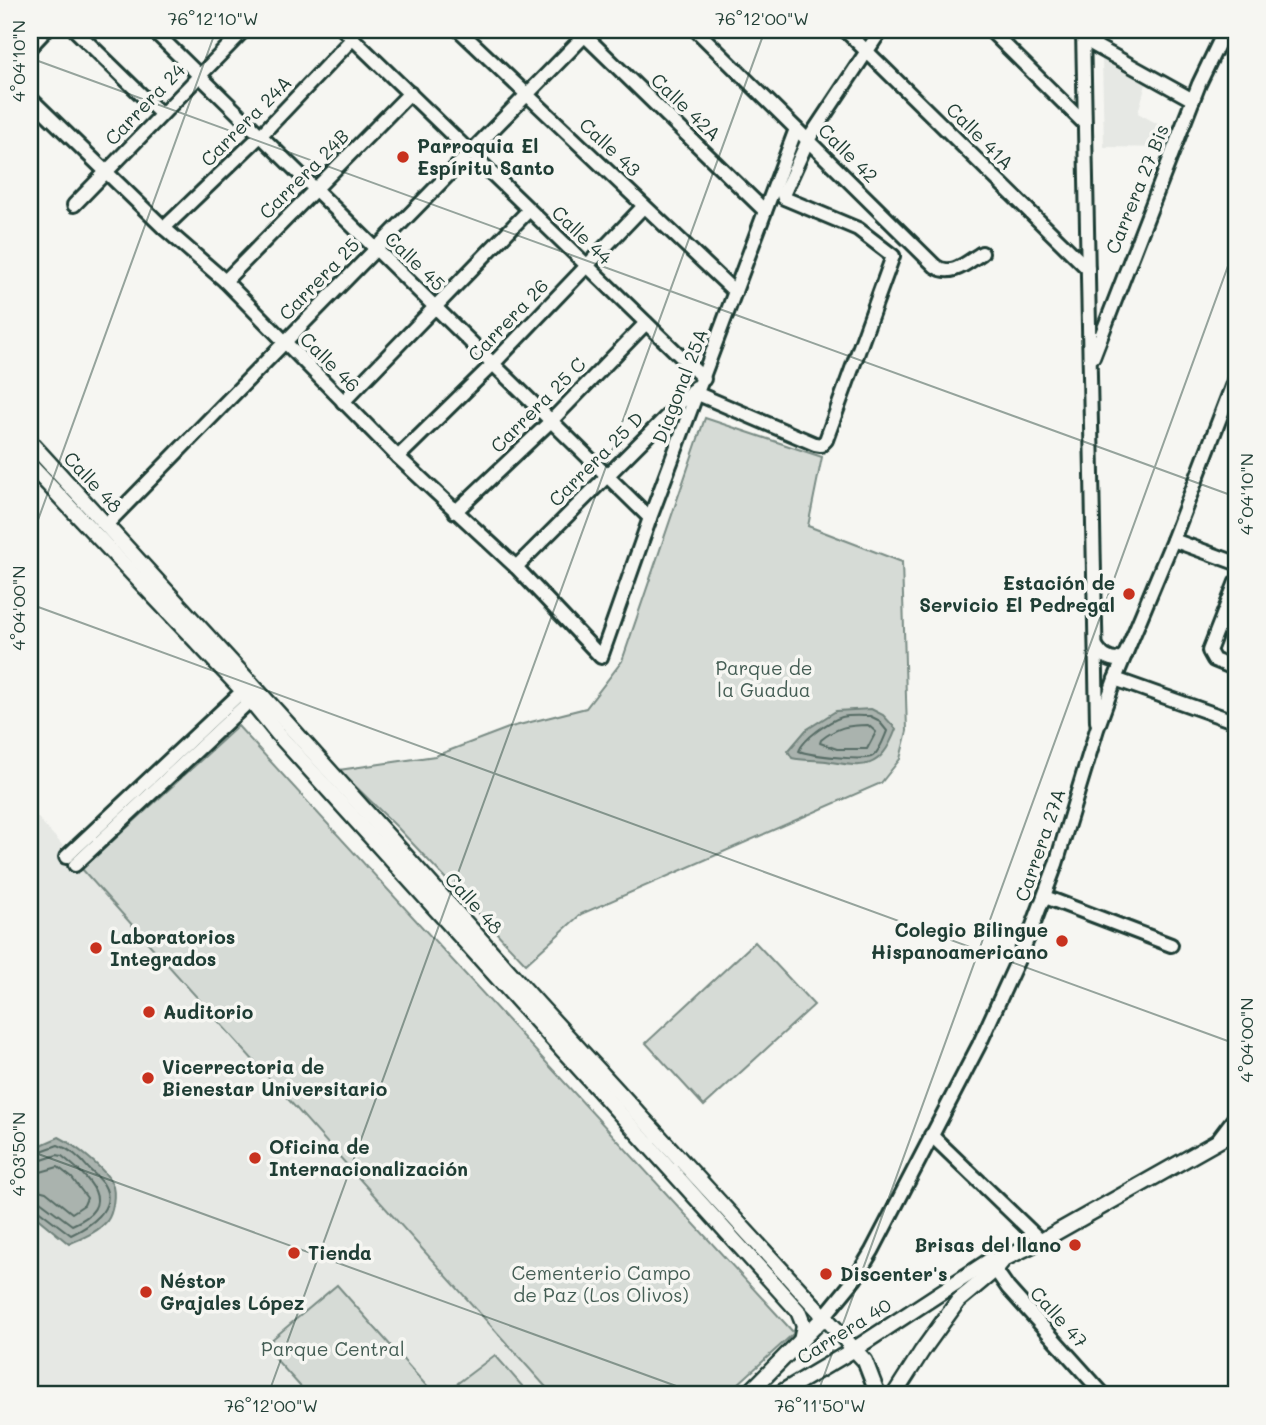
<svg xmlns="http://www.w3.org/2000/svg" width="1266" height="1425" viewBox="0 0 1266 1425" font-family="Mali,sans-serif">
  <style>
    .built { fill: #e6e8e4 }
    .green { fill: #d6dbd6; stroke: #7a8c85; stroke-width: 2 }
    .water { fill: #aab3ae; stroke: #72847d; stroke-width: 2 }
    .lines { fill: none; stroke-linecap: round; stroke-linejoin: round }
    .shore { stroke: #576c65; stroke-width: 2 }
    .minor-casing { stroke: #1f3d34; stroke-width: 18 }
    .major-casing { stroke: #1f3d34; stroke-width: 19 }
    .minor { stroke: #f6f6f2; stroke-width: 12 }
    .major { stroke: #f6f6f2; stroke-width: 14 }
    .ticks { fill: none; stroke: #1f3d34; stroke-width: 2; stroke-opacity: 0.45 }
    .poi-dot { fill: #c8321e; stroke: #f6f6f2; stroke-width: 2.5 }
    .labels { text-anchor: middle; stroke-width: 7; stroke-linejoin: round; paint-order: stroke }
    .street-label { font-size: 19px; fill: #1f3d34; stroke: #f6f6f2 }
    .poi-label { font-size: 19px; font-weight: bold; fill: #1f3d34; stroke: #f6f6f2; text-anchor: start }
    .park-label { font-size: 19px; fill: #445d54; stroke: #f6f6f2 }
    .neatline { fill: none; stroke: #1f3d34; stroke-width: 2.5 }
    .ticks-label { font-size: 18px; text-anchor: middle; fill: #1f3d34 }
  </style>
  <rect width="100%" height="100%" fill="#f6f6f2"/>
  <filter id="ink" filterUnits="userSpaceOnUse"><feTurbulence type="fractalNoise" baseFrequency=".0143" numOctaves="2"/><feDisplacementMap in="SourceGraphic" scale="14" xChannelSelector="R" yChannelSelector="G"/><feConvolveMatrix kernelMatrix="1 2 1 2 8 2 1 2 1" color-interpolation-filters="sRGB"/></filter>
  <g filter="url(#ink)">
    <!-- built -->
    <g class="built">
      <path d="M1102,59L1146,84L1138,113L1165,128L1166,148L1104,147Z"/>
      <path d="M30,809L346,1162L553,1395H30Z"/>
    </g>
    <!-- green -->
    <g class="green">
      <path d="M705,418L822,457L808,526L902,562L907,731L900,759L881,783L581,914L526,964L397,827L339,770L435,756L511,727L586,708L622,661Z"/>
      <path d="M238,726L794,1333L726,1395H553L82,869Z"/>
      <path d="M755,942L814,1005L704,1106L646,1043Z"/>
      <path d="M337,1285L431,1391L425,1395H308L264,1346Z"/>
      <path d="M495,1355L530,1395H442Z"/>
    </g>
    <!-- water -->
    <g class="water">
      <path d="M871,709L883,715L896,729C880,771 864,768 826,761C815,759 803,761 792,758L788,751L806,730L836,711Z"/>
      <path d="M59,1137C73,1144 106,1169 112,1184C116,1193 113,1213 107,1221C98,1232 82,1238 69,1244L30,1212V1150Z"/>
    </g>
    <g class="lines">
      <!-- shore -->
      <g class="shore">
        <path d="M870,716L878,720L887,731C884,738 880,751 873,756C865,762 809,755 799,751C803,739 829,721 842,717C850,715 861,716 870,716Z"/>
        <path d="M868,725L876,732L867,749H837L820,743L821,740C837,727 848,725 868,725Z"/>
        <path d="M30,1155L58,1145C70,1149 81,1159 89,1169C94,1174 101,1179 104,1185C118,1209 88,1227 71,1235L37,1209L30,1208"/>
        <path d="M30,1164L57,1155L62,1156C89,1178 120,1205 72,1225L40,1201L30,1199"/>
        <path d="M30,1175L58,1167L72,1178L87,1198L84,1205L72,1213L46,1192L30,1188"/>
      </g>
      <defs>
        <g id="minor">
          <path d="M75,30L161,114"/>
          <path d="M153,30L650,518"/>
          <path d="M344,30L704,379"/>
          <path d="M459,30L735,292"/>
          <path d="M579,30L765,211"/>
          <path d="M696,30L935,266C952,278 967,262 982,253"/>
          <path d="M845,30L1088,269"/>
          <path d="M990,30L1085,124"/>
          <path d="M1083,30L1097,722"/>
          <path d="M1083,39L1193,100"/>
          <path d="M30,47L46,30"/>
          <path d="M30,98L164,228L225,281L398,457L516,567L601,657L650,518L796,129"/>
          <path d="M74,205L244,30"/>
          <path d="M164,228L260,136L353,38"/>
          <path d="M225,281L410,93"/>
          <path d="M1093,357L1199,84L1225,30"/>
          <path d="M691,391L815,444L821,445L826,440L893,256L858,229L784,198L783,195L808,140L881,30"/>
          <path d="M343,402L529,210"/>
          <path d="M398,457L493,364L644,206"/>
          <path d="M455,512L551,421L646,323"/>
          <path d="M106,525L590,30"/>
          <path d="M1173,540L1236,563"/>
          <path d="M516,567L696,387"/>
          <path d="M1236,582L1209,651L1214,660L1236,669"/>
          <path d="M1096,646C1102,655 1107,660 1118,660L1126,654"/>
          <path d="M1115,679L1236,722"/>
          <path d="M66,857L248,686"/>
          <path d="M75,865L256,695"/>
          <path d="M1045,897L1171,945"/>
          <path d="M931,1135L1041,1241"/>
          <path d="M1217,1141L1236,1116"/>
          <path d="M990,1262L1008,1288L1104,1395"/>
          <path d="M823,1318L855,1279L872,1251L979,1045L1031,931L1056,864L1097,729L1115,679L1173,540L1236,376"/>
        </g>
        <g id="major">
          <path d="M30,442L277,712L538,1004L865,1361L878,1395"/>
          <path d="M30,465L244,692L278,734L798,1311L804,1326L801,1341"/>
          <path d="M747,1395L823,1318"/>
          <path d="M777,1395L853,1350L989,1261L1004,1259"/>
          <path d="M894,1395L922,1351L958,1301L995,1270L1004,1259L1041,1241L1236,1131"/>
        </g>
      </defs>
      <!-- minor casing -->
      <use href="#minor" class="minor-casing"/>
      <!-- major casing -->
      <use href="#major" class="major-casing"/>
      <!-- minor -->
      <use href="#minor" class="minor"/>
      <!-- major -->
      <use href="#major" class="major"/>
    </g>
  </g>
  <!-- ticks -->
  <path class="ticks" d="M30,58L1236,497M30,542L216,30M30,604L1236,1044M30,1151L701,1395M268,1395L765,30M817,1395L1236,244"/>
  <!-- markers -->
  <g class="poi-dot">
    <circle cx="403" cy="157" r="7"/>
    <circle cx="1129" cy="594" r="7"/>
    <circle cx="1062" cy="941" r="7"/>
    <circle cx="96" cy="948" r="7"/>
    <circle cx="149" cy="1012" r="7"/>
    <circle cx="148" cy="1078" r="7"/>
    <circle cx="255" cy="1158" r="7"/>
    <circle cx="1075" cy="1245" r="7"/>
    <circle cx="294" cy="1253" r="7"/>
    <circle cx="826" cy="1274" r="7"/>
    <circle cx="146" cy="1292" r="7"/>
  </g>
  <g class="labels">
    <!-- street labels -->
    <g class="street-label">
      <text transform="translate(145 104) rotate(-46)" y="7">Carrera 24</text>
      <text transform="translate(686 107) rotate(44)" y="7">Calle 42A</text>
      <text transform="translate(246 121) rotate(-45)" y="7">Carrera 24A</text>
      <text transform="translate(980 136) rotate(45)" y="7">Calle 41A</text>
      <text transform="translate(610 147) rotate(43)" y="7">Calle 43</text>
      <text transform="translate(848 153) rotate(45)" y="7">Calle 42</text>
      <text transform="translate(304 174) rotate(-45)" y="7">Carrera 24B</text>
      <text transform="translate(1137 189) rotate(-68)" y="7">Carrera 27 Bis</text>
      <text transform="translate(582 235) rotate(44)" y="7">Calle 44</text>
      <text transform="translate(415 261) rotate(44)" y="7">Calle 45</text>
      <text transform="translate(319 279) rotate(-46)" y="7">Carrera 25</text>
      <text transform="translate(508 320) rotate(-46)" y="7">Carrera 26</text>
      <text transform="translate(330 362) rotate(45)" y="7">Calle 46</text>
      <text transform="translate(680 386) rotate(-69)" y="7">Diagonal 25A</text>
      <text transform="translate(538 405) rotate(-45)" y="7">Carrera 25 C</text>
      <text transform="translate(596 459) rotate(-45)" y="7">Carrera 25 D</text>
      <text transform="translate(93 482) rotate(47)" y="7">Calle 48</text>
      <text transform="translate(1040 845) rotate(-71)" y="7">Carrera 27A</text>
      <text transform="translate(474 903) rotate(48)" y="7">Calle 48</text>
      <text transform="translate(1059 1317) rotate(48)" y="7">Calle 47</text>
      <text transform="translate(844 1331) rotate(-32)" y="7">Carrera 40</text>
    </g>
    <!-- poi labels -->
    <g class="poi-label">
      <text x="417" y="153">Parroquia El<tspan x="417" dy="22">Espíritu Santo</tspan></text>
      <text x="1115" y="590" text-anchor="end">Estación de<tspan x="1115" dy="22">Servicio El Pedregal</tspan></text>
      <text x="1048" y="937" text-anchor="end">Colegio Bilingue<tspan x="1048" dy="22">Hispanoamericano</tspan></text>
      <text x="110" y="944">Laboratorios<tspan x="110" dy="22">Integrados</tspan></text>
      <text x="163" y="1019">Auditorio</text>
      <text x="162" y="1074">Vicerrectoria de<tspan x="162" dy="22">Bienestar Universitario</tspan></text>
      <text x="269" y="1154">Oficina de<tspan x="269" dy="22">Internacionalización</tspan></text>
      <text x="1061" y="1252" text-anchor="end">Brisas del llano</text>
      <text x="308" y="1260">Tienda</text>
      <text x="840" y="1281">Discenter's</text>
      <text x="160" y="1288">Néstor<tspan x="160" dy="22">Grajales López</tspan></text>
    </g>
    <!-- park labels -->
    <g class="park-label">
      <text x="764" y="675">Parque de<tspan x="764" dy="22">la Guadua</tspan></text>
      <text x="601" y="1280">Cementerio Campo<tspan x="601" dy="22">de Paz (Los Olivos)</tspan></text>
      <text x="333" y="1356">Parque Central</text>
    </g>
  </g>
  <!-- margin -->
  <rect width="1266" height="1425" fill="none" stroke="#f6f6f2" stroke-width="77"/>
  <rect x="38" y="38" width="1190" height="1348" class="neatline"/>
  <g class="ticks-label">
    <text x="213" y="25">76°12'10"W</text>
    <text x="762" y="25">76°12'00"W</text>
    <text transform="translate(19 61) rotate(-90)" y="6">4°04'10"N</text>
    <text transform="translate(1247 494) rotate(-90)" y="6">4°04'10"N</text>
    <text transform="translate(19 608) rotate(-90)" y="6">4°04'00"N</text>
    <text transform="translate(1247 1040) rotate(-90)" y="6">4°04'00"N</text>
    <text transform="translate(19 1154) rotate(-90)" y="6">4°03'50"N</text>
    <text x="271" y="1412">76°12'00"W</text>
    <text x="820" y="1412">76°11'50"W</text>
  </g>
</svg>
